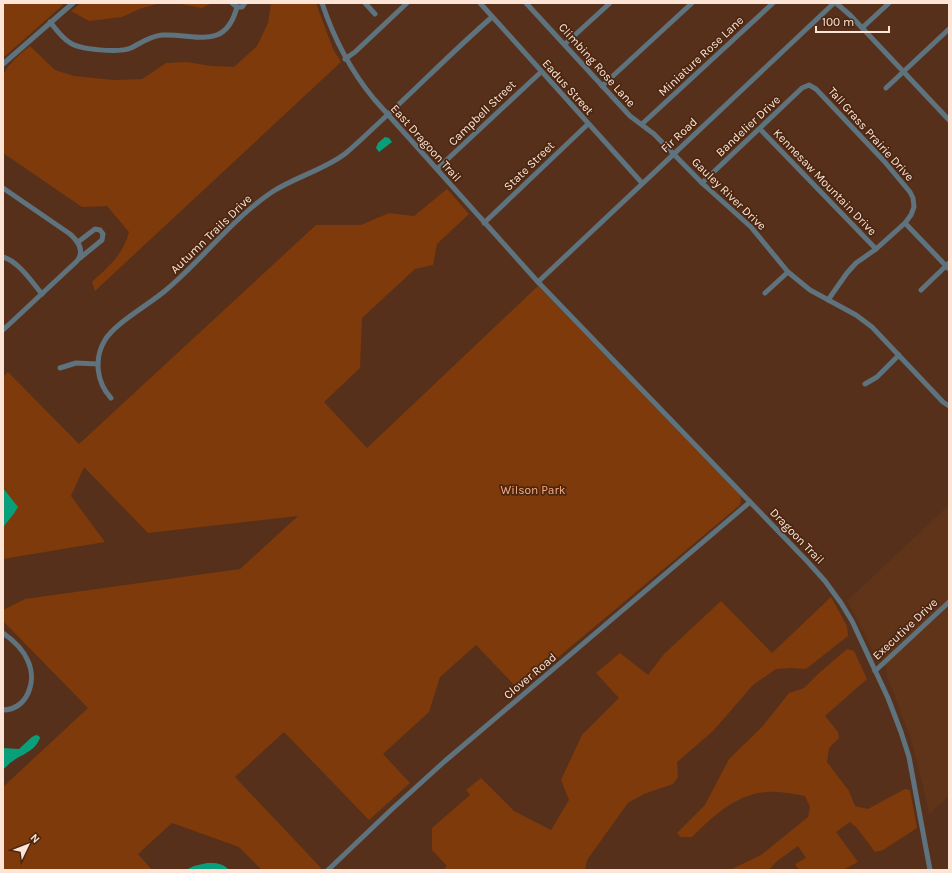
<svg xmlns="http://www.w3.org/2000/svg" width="952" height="873" viewBox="0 0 952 873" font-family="Karla,sans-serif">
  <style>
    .built { fill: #603419 }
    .green { fill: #7e3a0a }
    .water { fill: #0a9f7b }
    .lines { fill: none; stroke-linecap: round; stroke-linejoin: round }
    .minor { stroke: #5e737d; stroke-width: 5 }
    .labels { text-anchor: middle; stroke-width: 3.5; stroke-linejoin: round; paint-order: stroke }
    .street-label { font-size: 12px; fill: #fce4d7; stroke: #4b2610 }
    .park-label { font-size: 12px; fill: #fdad81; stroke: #4b2610 }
  </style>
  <rect width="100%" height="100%" fill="#56301a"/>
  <!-- built -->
  <path class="built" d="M949,505V796L929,814L920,773L911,739L887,676V669L881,657L875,655L857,618L847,601Z"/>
  <!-- green -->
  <g class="green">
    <path d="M3,3H65L3,58Z"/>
    <path d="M81,3H161L142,8L122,17L89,21L71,11Z"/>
    <path d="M176,3H212L202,8Z"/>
    <path d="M271,3H316L333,49L341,62L95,291L92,282C109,266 123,255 129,232L107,206L82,207L3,153V75C9,63 20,54 30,46L55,70L74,76L114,80L142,79L166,63L187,62L211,66L234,67L257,46L268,23Z"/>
    <path d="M447,189L469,214L437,244L433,265L415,269L362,318L360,368L324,402L367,448L538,286L739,494L741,498L740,505L519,690L476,645L440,677L429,712L383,754L410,783L369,820L284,732L235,777L321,868L319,870H262L239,847L172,823L138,854L152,870H3V787L88,708L3,621V610L25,599L240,569L298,516L148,533L84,467L71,496L105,542L3,559V526L13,515L4,488H3V377L8,372L79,444L316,225H361L389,213L414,216Z"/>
    <path d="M831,597L847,626L848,636L806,669L792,668L776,669L753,685L713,731L677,762L678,777L673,784L644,794L628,803L587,860L585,870H443L447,866L432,850V828L470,795L466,790L481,778L514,811L551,830L569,800L561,780L582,735L619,698L596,673L620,653L648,675L664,654L721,601L772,653Z"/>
    <path d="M847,649L854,651L867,679L825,716L838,732L839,738L829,748L827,762L849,791L855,806L868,809L905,789L910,790L917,828L883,850L875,852L857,828L850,822L836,832L858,862L843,870H799L795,864L806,858L798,846L777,861L769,870H730L761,855L808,817L810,807L805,796C793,794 780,791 768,792C736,794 714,816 692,837H681L677,833L705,805L729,759L762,727L789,693L804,688L819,673Z"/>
  </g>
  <!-- water -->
  <g class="water">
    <path d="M385,137L389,138L392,142L379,152L376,148L378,143Z"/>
    <path d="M3,488L18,507L13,515L3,527Z"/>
    <path d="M36,735L39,736L40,738C34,752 24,753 13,761C9,763 7,767 3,769V748L19,749L32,737Z"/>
    <path d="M207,863C216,863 223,863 229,870H186L194,866Z"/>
  </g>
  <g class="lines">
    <!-- minor -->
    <g class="minor">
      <path d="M232,3L237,7H242L245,3"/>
      <path d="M322,3C334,39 350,70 374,99L538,282L807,561L825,581L841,603L852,621L888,698L901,732L909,757L930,870"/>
      <path d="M365,3L375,14"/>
      <path d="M480,3L642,183"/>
      <path d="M526,3L630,116L654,134L702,183L751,227L788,272L810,290L856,315L872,327L943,402L949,406"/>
      <path d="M836,3L850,15L949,120"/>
      <path d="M50,22C56,29 61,37 69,42C79,50 119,53 131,48C141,43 150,36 162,35C195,33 225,52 237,7"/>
      <path d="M862,28L889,3"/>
      <path d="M565,44L610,3"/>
      <path d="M345,59L355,52L407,3"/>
      <path d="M3,64L73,3"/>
      <path d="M602,86L692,3"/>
      <path d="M886,88L949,29"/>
      <path d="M642,124L773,3"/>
      <path d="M760,129L876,249"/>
      <path d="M437,169L541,72"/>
      <path d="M702,183L802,88L809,85L816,89L884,161L910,192L913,198L914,207L911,215L905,223L876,249L856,263L847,273L828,300"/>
      <path d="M3,188L70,234C78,241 85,251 77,261L3,330"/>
      <path d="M484,223L588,124"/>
      <path d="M905,223L949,269"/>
      <path d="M78,242L95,229L100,230L103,234L102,240L80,258"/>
      <path d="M3,257C18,261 32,282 42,294"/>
      <path d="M538,282L834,3"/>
      <path d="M921,290L949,263"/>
      <path d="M765,293L788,272"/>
      <path d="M60,368L76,363L98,364"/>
      <path d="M865,384L877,377L899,355"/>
      <path d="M111,398C96,382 94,358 105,340C115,323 150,304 166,290C203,259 232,219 272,192C295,177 326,169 346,153C359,142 370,131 382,120C419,86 454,50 492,17"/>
      <path d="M3,633C13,640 23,649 28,661C37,681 28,709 3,710"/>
      <path d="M875,671L949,602"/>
      <path d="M328,870L391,810L445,761L750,502"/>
    </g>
  </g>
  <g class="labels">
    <!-- street labels -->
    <g class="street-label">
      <text transform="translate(701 56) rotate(-43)" y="4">Miniature Rose Lane</text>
      <text transform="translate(597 65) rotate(48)" y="4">Climbing Rose Lane</text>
      <text transform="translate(568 87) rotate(48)" y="4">Eadus Street</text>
      <text transform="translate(482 113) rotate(-44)" y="4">Campbell Street</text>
      <text transform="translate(748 126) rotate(-43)" y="4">Bandelier Drive</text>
      <text transform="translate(871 134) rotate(48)" y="4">Tall Grass Prairie Drive</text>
      <text transform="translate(679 135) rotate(-43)" y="4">Fir Road</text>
      <text transform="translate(426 143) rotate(48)" y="4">East Dragoon Trail</text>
      <text transform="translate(529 166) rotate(-44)" y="4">State Street</text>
      <text transform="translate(825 182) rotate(46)" y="4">Kennesaw Mountain Drive</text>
      <text transform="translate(729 194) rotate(44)" y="4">Gauley River Drive</text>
      <text transform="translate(211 234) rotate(-44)" y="4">Autumn Trails Drive</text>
      <text transform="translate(797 536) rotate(46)" y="4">Dragoon Trail</text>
      <text transform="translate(905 629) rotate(-43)" y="4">Executive Drive</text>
      <text transform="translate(530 676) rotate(-40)" y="4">Clover Road</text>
    </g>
    <!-- park labels -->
    <g class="park-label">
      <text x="533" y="494">Wilson Park</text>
    </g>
  </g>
  <!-- border -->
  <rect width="952" height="873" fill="none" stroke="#fce4d7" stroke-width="8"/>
  <!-- north arrow -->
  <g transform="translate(28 845) rotate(47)" stroke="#4b2610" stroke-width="3" paint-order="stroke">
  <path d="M0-3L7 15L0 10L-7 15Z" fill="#fce4d7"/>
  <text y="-6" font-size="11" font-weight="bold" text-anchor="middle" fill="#fce4d7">N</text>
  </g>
  <!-- scale -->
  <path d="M816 26v6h73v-6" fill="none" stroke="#fce4d7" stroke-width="2"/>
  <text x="822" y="26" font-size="12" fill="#fce4d7" stroke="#4b2610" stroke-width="3" paint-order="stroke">100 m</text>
</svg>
